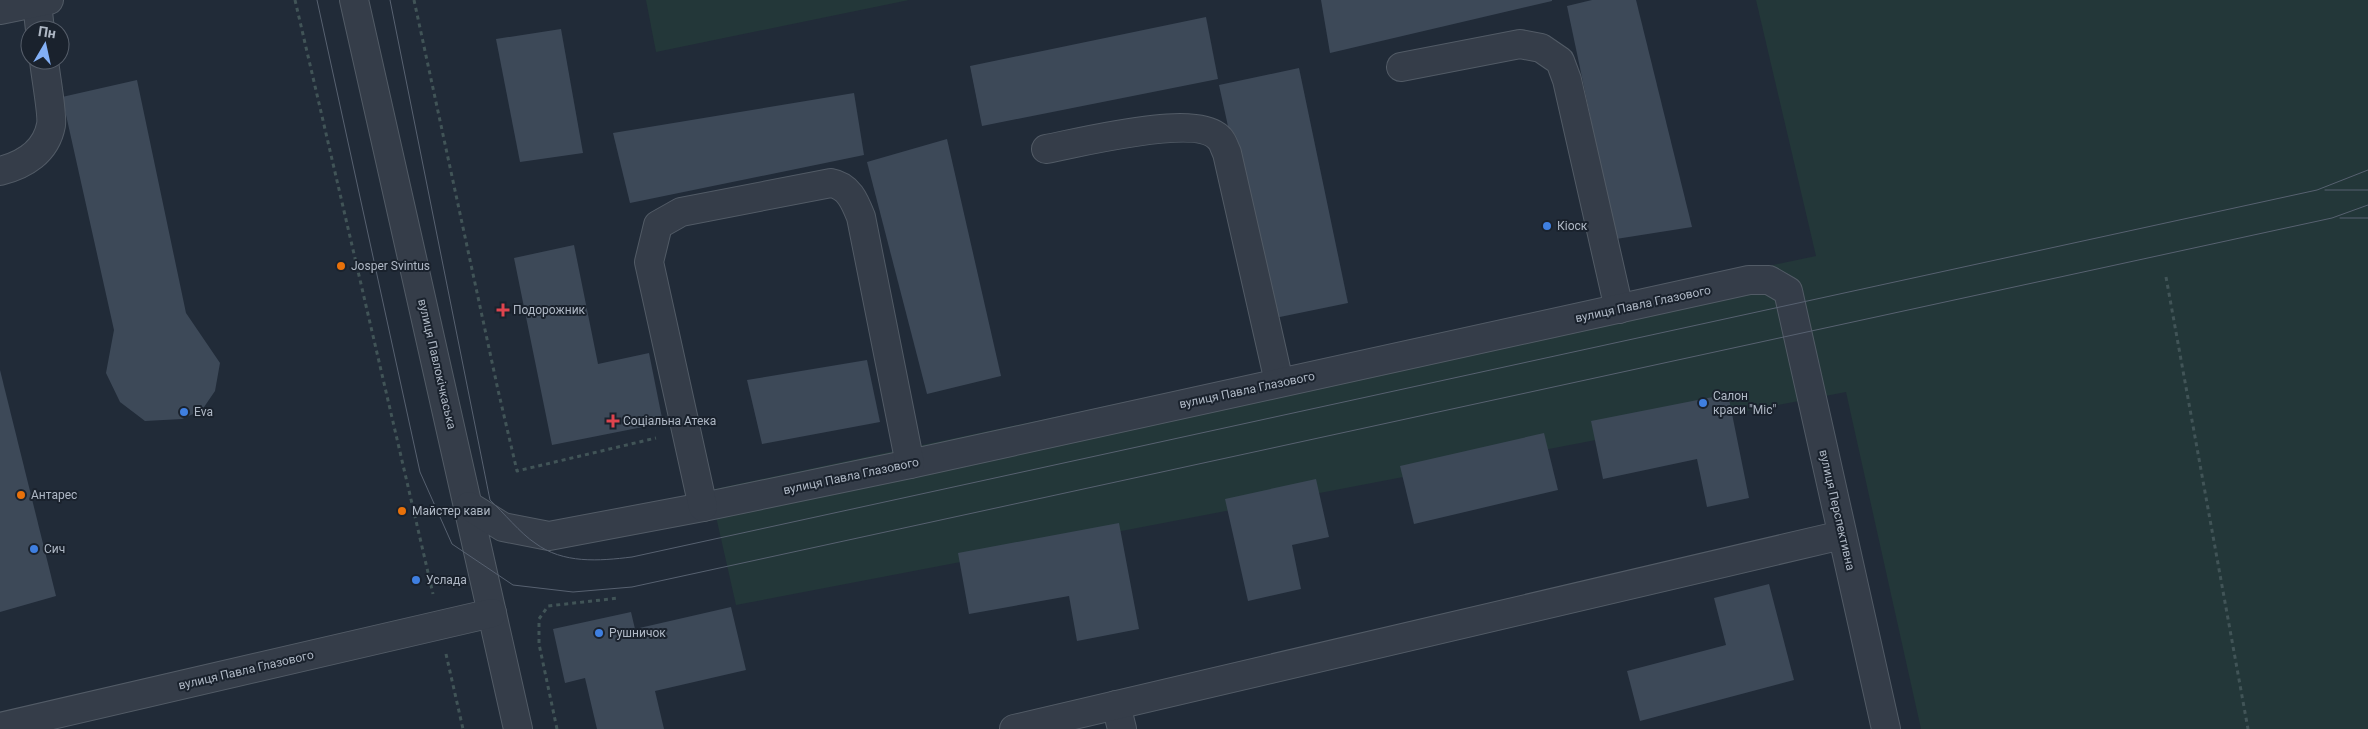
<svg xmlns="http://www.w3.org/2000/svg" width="2368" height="729" viewBox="0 0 2368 729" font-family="Roboto,sans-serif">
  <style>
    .green { fill: #233739 }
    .building { fill: #3d4958 }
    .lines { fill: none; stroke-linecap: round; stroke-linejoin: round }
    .minor-casing { stroke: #525b66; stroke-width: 30 }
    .path { stroke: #415457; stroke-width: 3; stroke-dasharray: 4 4; stroke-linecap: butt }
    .minor { stroke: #353d49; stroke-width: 28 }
    .tram { stroke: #576170; stroke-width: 1 }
    .shop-dot { fill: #3f7fe0; stroke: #1a222d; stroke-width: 2 }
    .food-dot { fill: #e8710a; stroke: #1a222d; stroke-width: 2 }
    .health-dot { fill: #e0444e; stroke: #1a222d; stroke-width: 2 }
    .labels { text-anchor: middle; stroke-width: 4; stroke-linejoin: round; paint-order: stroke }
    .poi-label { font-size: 12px; fill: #afb8c5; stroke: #1a222d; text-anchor: start }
    .street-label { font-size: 12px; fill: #afb8c5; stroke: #1a222d }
  </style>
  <rect width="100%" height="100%" fill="#212b38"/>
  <!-- green -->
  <g class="green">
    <path d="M646,0H909L656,52Z"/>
    <path d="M1756,0H2368V729H1921L1846,392L736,605L710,490L1816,256Z"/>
  </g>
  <!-- building -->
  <g class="building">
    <path d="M1321,0H1552V1L1330,53Z"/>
    <path d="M1592,0H1636L1692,227L1616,239L1567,6Z"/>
    <path d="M1206,17L1218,79L982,126L970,66Z"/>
    <path d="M561,29L583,153L520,162L496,39Z"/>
    <path d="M1299,68L1348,303L1270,319L1219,85Z"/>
    <path d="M137,80L186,313L220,363L215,391L202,410L182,419L145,421L120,402L106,373L114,330L62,97Z"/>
    <path d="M854,93L864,155L630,203L613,133Z"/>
    <path d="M947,139L1001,376L927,394L867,162Z"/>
    <path d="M574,245L598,364L649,353L663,423L552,445L514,258Z"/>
    <path d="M867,360L880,422L762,444L747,380Z"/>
    <path d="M0,370L56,596L0,612Z"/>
    <path d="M1728,394L1749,498L1707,507L1697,459L1603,479L1591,421Z"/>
    <path d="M1544,433L1558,490L1414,524L1400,466Z"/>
    <path d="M1316,479L1329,537L1292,545L1301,589L1248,601L1225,499Z"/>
    <path d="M1119,523L1139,629L1077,641L1069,596L969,614L958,553Z"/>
    <path d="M1769,584L1794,680L1640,721L1627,671L1726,645L1714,598Z"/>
    <path d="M731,607L746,670L655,691L664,729H597L585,678L565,683L553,629L631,612L635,629Z"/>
  </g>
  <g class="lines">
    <defs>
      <g id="minor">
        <path d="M354,0L518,729"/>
        <path d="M37,3L40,30"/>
        <path d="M0,10L49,0"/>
        <path d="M1401,67L1520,44L1541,48L1560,61L1567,80L1619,309"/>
        <path d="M1046,149C1079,143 1198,112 1220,139C1223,142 1225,149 1227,153L1279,382"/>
        <path d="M0,171C24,165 46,152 51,125C53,115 45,73 44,60"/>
        <path d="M469,506L503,527L549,536L703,507L910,464L1749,280H1769L1788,291L1886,729"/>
        <path d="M703,507L649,262L658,225L681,212L831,183C849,186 855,202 861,217L910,464"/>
        <path d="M1116,705L1122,729"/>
        <path d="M0,727L492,613"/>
        <path d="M1014,729L1842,535"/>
      </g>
    </defs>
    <!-- minor casing -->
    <use href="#minor" class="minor-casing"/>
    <!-- path -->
    <g class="path">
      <path d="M295,0L433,594"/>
      <path d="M414,0L498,390L517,471L656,438"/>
      <path d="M2166,277L2248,729"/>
      <path d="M446,654L463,729"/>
      <path d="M557,729L539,644V619L548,606L619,598"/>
    </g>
    <!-- minor -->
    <use href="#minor" class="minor"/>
    <!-- tram -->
    <g class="tram">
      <path d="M317,0L420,472L452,544L513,585L573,592L632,587L2332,218L2368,205"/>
      <path d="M390,0L490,500C503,512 521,534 535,543C563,564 599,561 632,557L2317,190L2368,170"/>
      <path d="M2325,190H2368"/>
      <path d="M2340,218H2368"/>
    </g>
  </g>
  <!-- markers -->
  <g class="shop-dot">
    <circle cx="1547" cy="226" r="5"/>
    <circle cx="1703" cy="403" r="5"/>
    <circle cx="184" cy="412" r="5"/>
    <circle cx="34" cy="549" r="5"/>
    <circle cx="416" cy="580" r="5"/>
    <circle cx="599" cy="633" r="5"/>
  </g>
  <g class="food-dot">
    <circle cx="341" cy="266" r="5"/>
    <circle cx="21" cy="495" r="5"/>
    <circle cx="402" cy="511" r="5"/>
  </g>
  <g class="health-dot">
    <path d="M500.5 302.5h5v5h5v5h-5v5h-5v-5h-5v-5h5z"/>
    <path d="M610.5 413.5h5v5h5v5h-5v5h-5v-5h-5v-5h5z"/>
  </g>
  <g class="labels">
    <!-- poi labels -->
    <g class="poi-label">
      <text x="1557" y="230">Кіоск</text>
      <text x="351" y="270">Josper Svintus</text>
      <text x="513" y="314">Подорожник</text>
      <text x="1713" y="400">Салон<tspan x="1713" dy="14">краси "Міс"</tspan></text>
      <text x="194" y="416">Eva</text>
      <text x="623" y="425">Соціальна Атека</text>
      <text x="31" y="499">Антарес</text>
      <text x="412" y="515">Майстер кави</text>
      <text x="44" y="553">Сич</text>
      <text x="426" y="584">Услада</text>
      <text x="609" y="637">Рушничок</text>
    </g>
    <!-- street labels -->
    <g class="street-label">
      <text transform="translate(1643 304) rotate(-12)" y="4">вулиця Павла Глазового</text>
      <text transform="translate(437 364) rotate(77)" y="4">вулиця Павлокічкаська</text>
      <text transform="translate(1247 390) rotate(-12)" y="4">вулиця Павла Глазового</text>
      <text transform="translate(851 476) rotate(-12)" y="4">вулиця Павла Глазового</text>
      <text transform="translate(1837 510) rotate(77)" y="4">вулиця Перспективна</text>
      <text transform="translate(246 670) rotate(-13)" y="4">вулиця Павла Глазового</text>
    </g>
  </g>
  <!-- north arrow -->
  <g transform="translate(45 45) rotate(9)"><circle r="24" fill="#1a222d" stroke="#565e6a"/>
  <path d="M0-4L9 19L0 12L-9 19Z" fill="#83b0f6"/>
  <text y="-8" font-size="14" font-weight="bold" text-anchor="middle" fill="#afb8c5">Пн</text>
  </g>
</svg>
